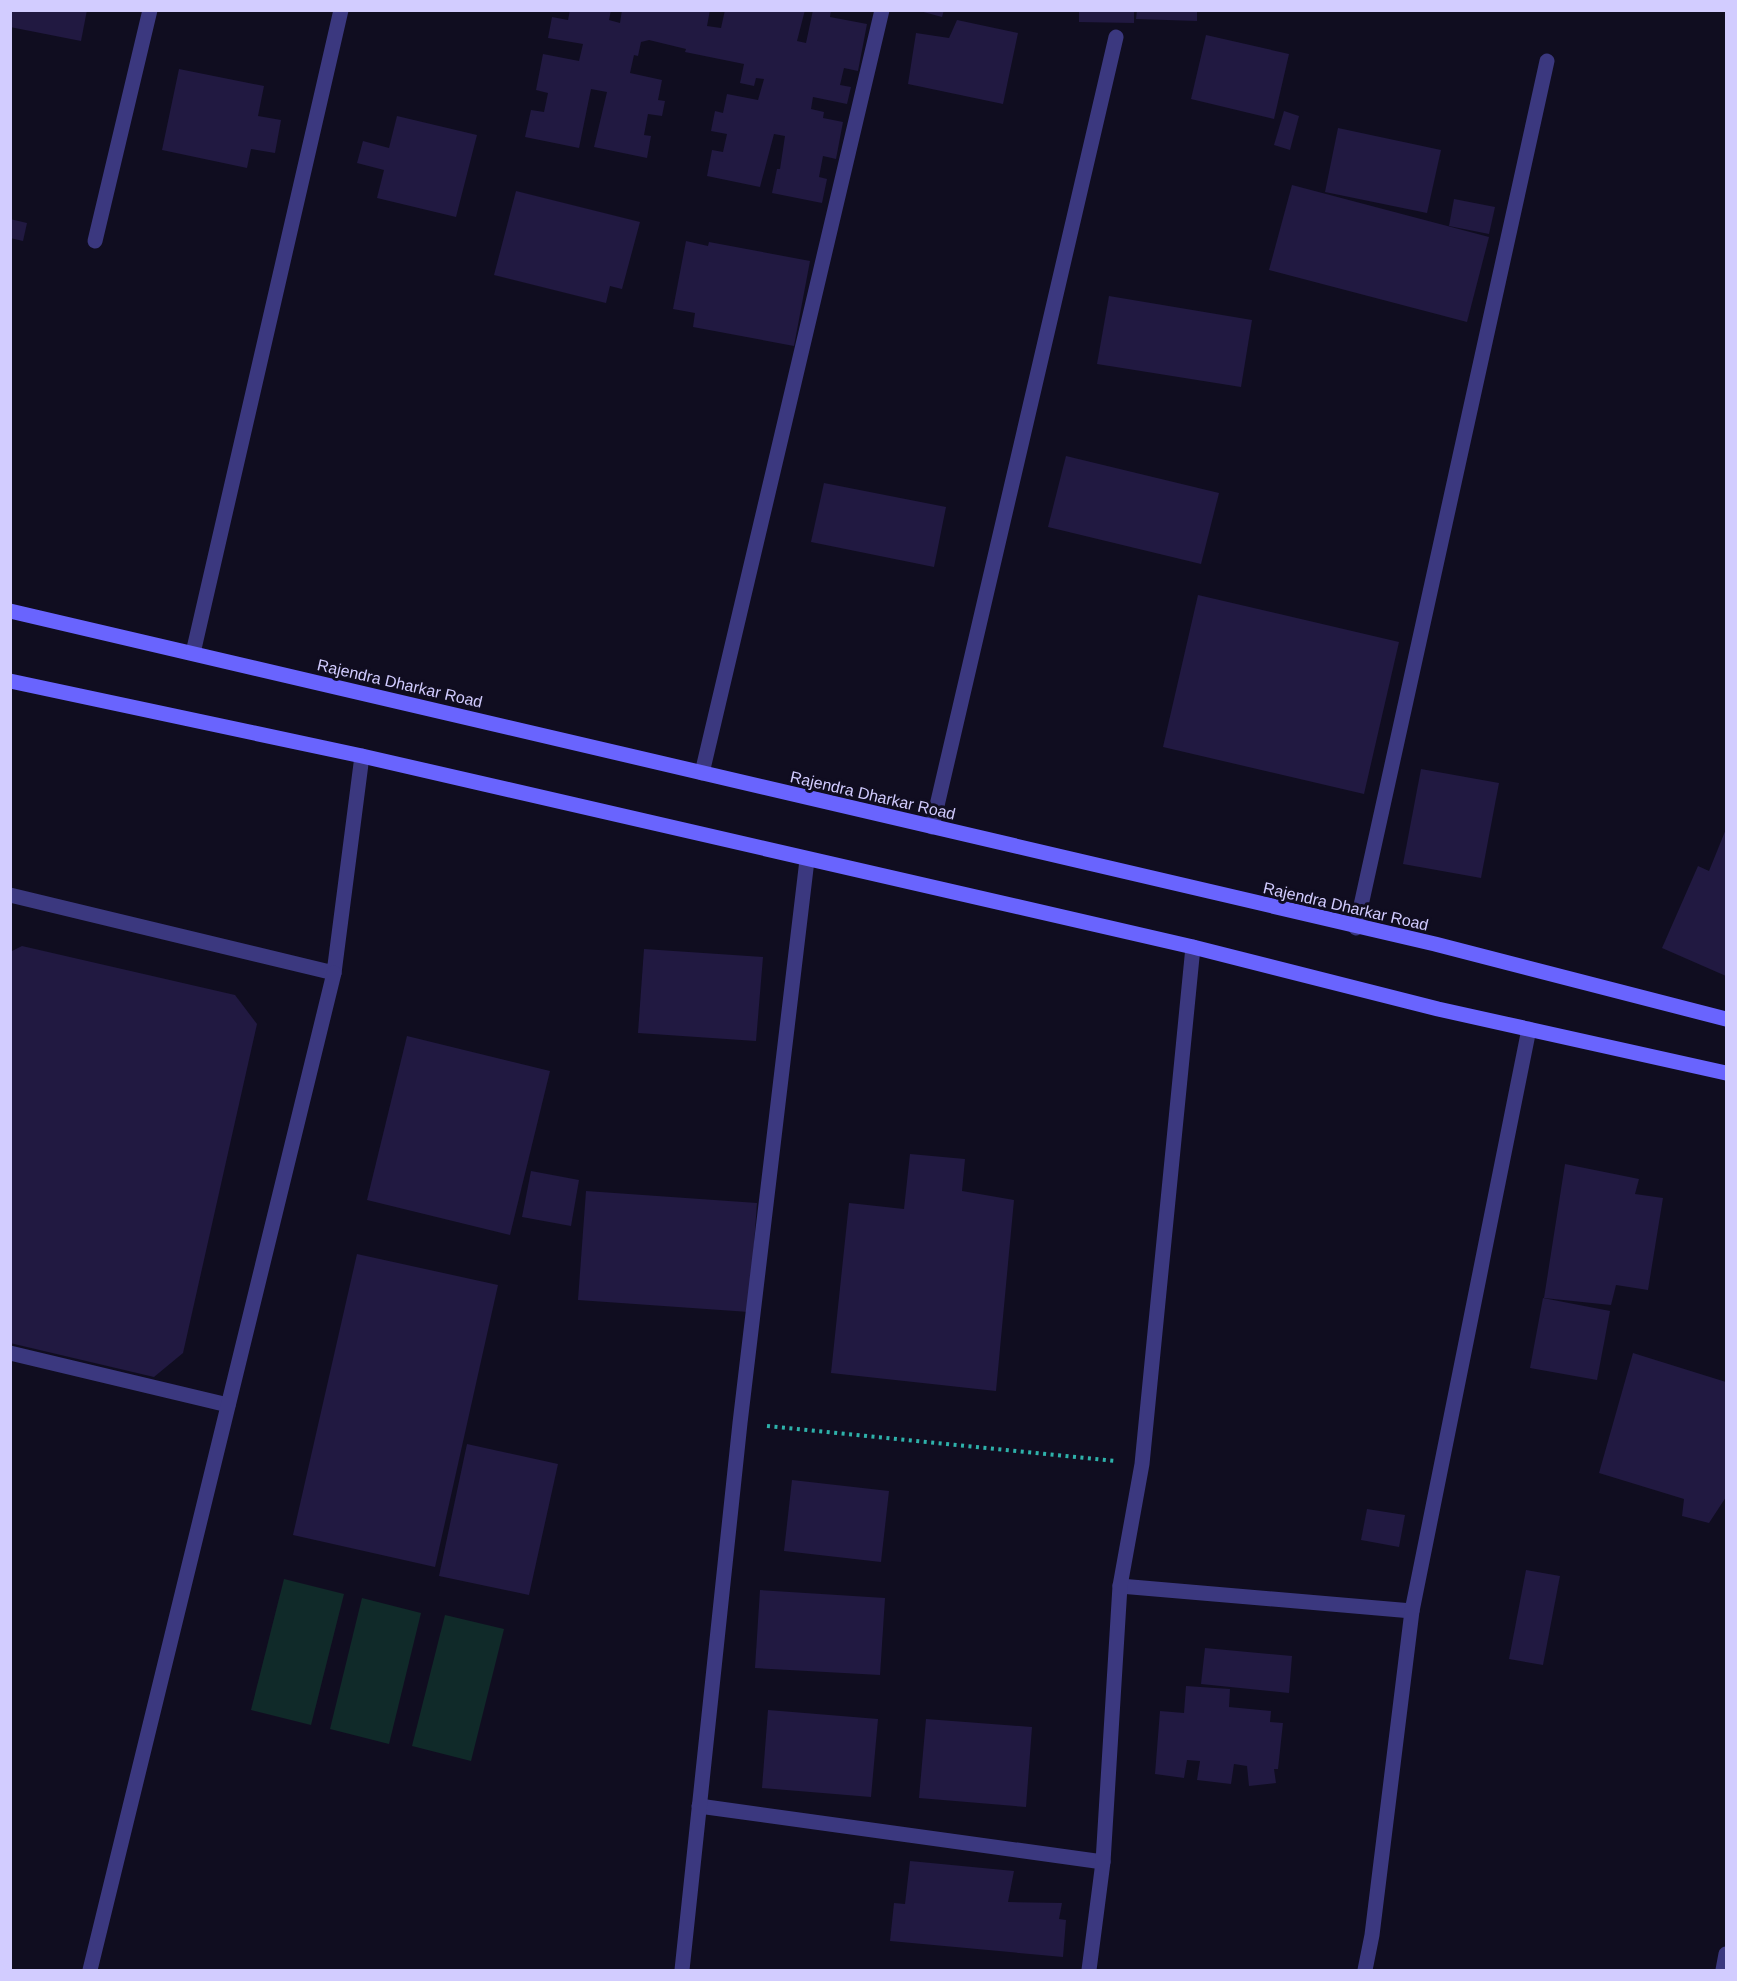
<svg xmlns="http://www.w3.org/2000/svg" width="1737" height="1981" viewBox="0 0 1737 1981" font-family="Helvetica,sans-serif">
  <style>
    .green { fill: #102a29 }
    .building { fill: #211941 }
    .lines { fill: none; stroke-linecap: round; stroke-linejoin: round }
    .path { stroke: #2eb1aa; stroke-width: 4; stroke-dasharray: 3 4.5; stroke-linecap: butt }
    .lane { stroke: #3b387f; stroke-width: 15 }
    .street { stroke: #3b387f; stroke-width: 15 }
    .secondary { stroke: #6964fe; stroke-width: 15 }
    .labels { text-anchor: middle; stroke-width: 6; stroke-linejoin: round; paint-order: stroke }
    .street-label { font-size: 16px; fill: #d2ccff; stroke: #100d20 }
  </style>
  <rect width="100%" height="100%" fill="#100d20"/>
  <!-- green -->
  <g class="green">
    <path d="M284,1579L344,1594L311,1725L251,1710Z"/>
    <path d="M362,1598L421,1613L389,1744L330,1729Z"/>
    <path d="M445,1615L504,1629L471,1761L412,1746Z"/>
  </g>
  <!-- building -->
  <g class="building">
    <path d="M10,10H87L81,41L10,27Z"/>
    <path d="M570,10H611L609,20L620,23L622,10H710L707,26L721,28L725,10H805L797,41L806,43L813,10H831L830,17L867,24L858,71L844,68L840,85L851,87L847,104L813,97L811,109L824,112L823,118L843,122L836,159L823,156L819,177L827,179L822,203L772,193L777,169H780L785,136L774,134L760,187L707,176L712,150L723,152L727,134L711,131L715,111L723,113L727,94L758,100L764,79L756,78L754,86L740,83L744,64L685,52L686,49L649,40L641,42L638,56L634,55L630,73L662,80L658,100L665,101L662,116L648,114L644,135L651,136L647,158L594,147L607,92L591,89L579,148L525,137L531,110L544,112L548,93L536,90L543,54L579,61L583,44L548,38L552,17L568,20Z"/>
    <path d="M916,10H944L942,17Z"/>
    <path d="M1079,10H1134V23L1079,22Z"/>
    <path d="M1137,10H1197V21L1136,19Z"/>
    <path d="M957,20L1018,33L1003,104L908,84L916,33L949,38Z"/>
    <path d="M1206,35L1289,54L1274,119L1191,99Z"/>
    <path d="M179,69L264,86L258,116L281,120L275,153L251,149L247,168L162,150Z"/>
    <path d="M1284,111L1299,116L1290,150L1274,145Z"/>
    <path d="M397,116L477,135L456,217L377,198L384,170L357,163L363,141L389,148Z"/>
    <path d="M1338,128L1441,150L1427,213L1325,192Z"/>
    <path d="M1292,185L1489,237L1467,322L1269,270Z"/>
    <path d="M516,191L640,222L622,289L610,286L606,303L494,275Z"/>
    <path d="M1454,199L1495,207L1489,234L1449,226Z"/>
    <path d="M10,219L27,223L23,241L10,238Z"/>
    <path d="M686,241L708,246L709,242L810,261L794,346L693,327L695,313L673,309Z"/>
    <path d="M1109,296L1252,320L1241,387L1097,364Z"/>
    <path d="M1066,456L1219,493L1201,564L1048,527Z"/>
    <path d="M824,483L946,507L934,567L811,542Z"/>
    <path d="M1198,595L1399,642L1364,794L1163,747Z"/>
    <path d="M1421,769L1499,783L1481,878L1403,864Z"/>
    <path d="M1726,829V976L1662,948L1698,866L1709,871Z"/>
    <path d="M22,946L235,995L257,1024L183,1353L154,1377L10,1343V952Z"/>
    <path d="M644,949L763,957L756,1041L638,1033Z"/>
    <path d="M407,1036L550,1071L510,1235L367,1200Z"/>
    <path d="M910,1154L965,1159L962,1191L1014,1200L996,1391L831,1373L849,1203L904,1209Z"/>
    <path d="M1565,1164L1639,1179L1635,1194L1663,1198L1648,1290L1616,1285L1611,1305L1544,1298Z"/>
    <path d="M531,1171L579,1180L571,1226L522,1217Z"/>
    <path d="M586,1191L757,1203L749,1312L578,1300Z"/>
    <path d="M357,1254L498,1285L435,1567L293,1535Z"/>
    <path d="M1543,1298L1610,1311L1597,1380L1530,1368Z"/>
    <path d="M1633,1353L1726,1382V1497L1709,1523L1682,1516L1684,1499L1599,1473Z"/>
    <path d="M467,1444L558,1464L529,1595L439,1576Z"/>
    <path d="M792,1480L889,1491L881,1562L784,1551Z"/>
    <path d="M1367,1509L1405,1515L1399,1547L1361,1540Z"/>
    <path d="M1526,1570L1560,1576L1543,1665L1509,1659Z"/>
    <path d="M760,1590L885,1598L880,1675L755,1668Z"/>
    <path d="M1205,1648L1292,1656L1289,1693L1201,1684Z"/>
    <path d="M1186,1686L1230,1689L1229,1707L1271,1711L1270,1722L1283,1723L1278,1769H1274L1276,1783L1249,1786L1247,1766L1234,1764L1231,1784L1197,1780L1200,1761L1187,1760L1184,1778L1155,1774L1160,1711L1184,1713Z"/>
    <path d="M768,1710L878,1719L871,1797L762,1788Z"/>
    <path d="M926,1719L1032,1727L1026,1807L919,1798Z"/>
    <path d="M910,1861L1014,1871L1008,1902L1062,1903L1059,1919L1066,1920L1063,1957L890,1941L894,1903L905,1904Z"/>
  </g>
  <g class="lines">
    <!-- path -->
    <path class="path" d="M767,1426L1115,1461"/>
    <!-- lane -->
    <g class="lane">
      <path d="M10,895L334,973L362,756"/>
      <path d="M10,1353L228,1405"/>
      <path d="M90,1970L334,973"/>
    </g>
    <!-- street -->
    <g class="street">
      <path d="M95,241L150,10"/>
      <path d="M193,653L341,10"/>
      <path d="M702,773L882,10"/>
      <path d="M932,827L1116,37"/>
      <path d="M1356,928L1547,61"/>
      <path d="M1120,1586L1412,1611"/>
      <path d="M699,1806L1103,1862"/>
      <path d="M682,1970L740,1423L807,860"/>
      <path d="M1089,1970L1103,1862L1120,1586L1142,1464L1193,947"/>
      <path d="M1365,1970L1372,1935L1412,1611L1529,1029"/>
      <path d="M1723,1970L1726,1954"/>
    </g>
    <!-- secondary -->
    <g class="secondary">
      <path d="M10,611L1435,944L1726,1019"/>
      <path d="M10,681L362,756L1193,947L1438,1009L1726,1073"/>
    </g>
  </g>
  <g class="labels">
    <!-- street labels -->
    <g class="street-label">
      <text transform="translate(400 683) rotate(13)" y="6">Rajendra Dharkar Road</text>
      <text transform="translate(873 795) rotate(13)" y="6">Rajendra Dharkar Road</text>
      <text transform="translate(1346 906) rotate(13)" y="6">Rajendra Dharkar Road</text>
    </g>
  </g>
  <!-- border -->
  <rect width="1737" height="1981" fill="none" stroke="#d2ccff" stroke-width="24"/>
</svg>
